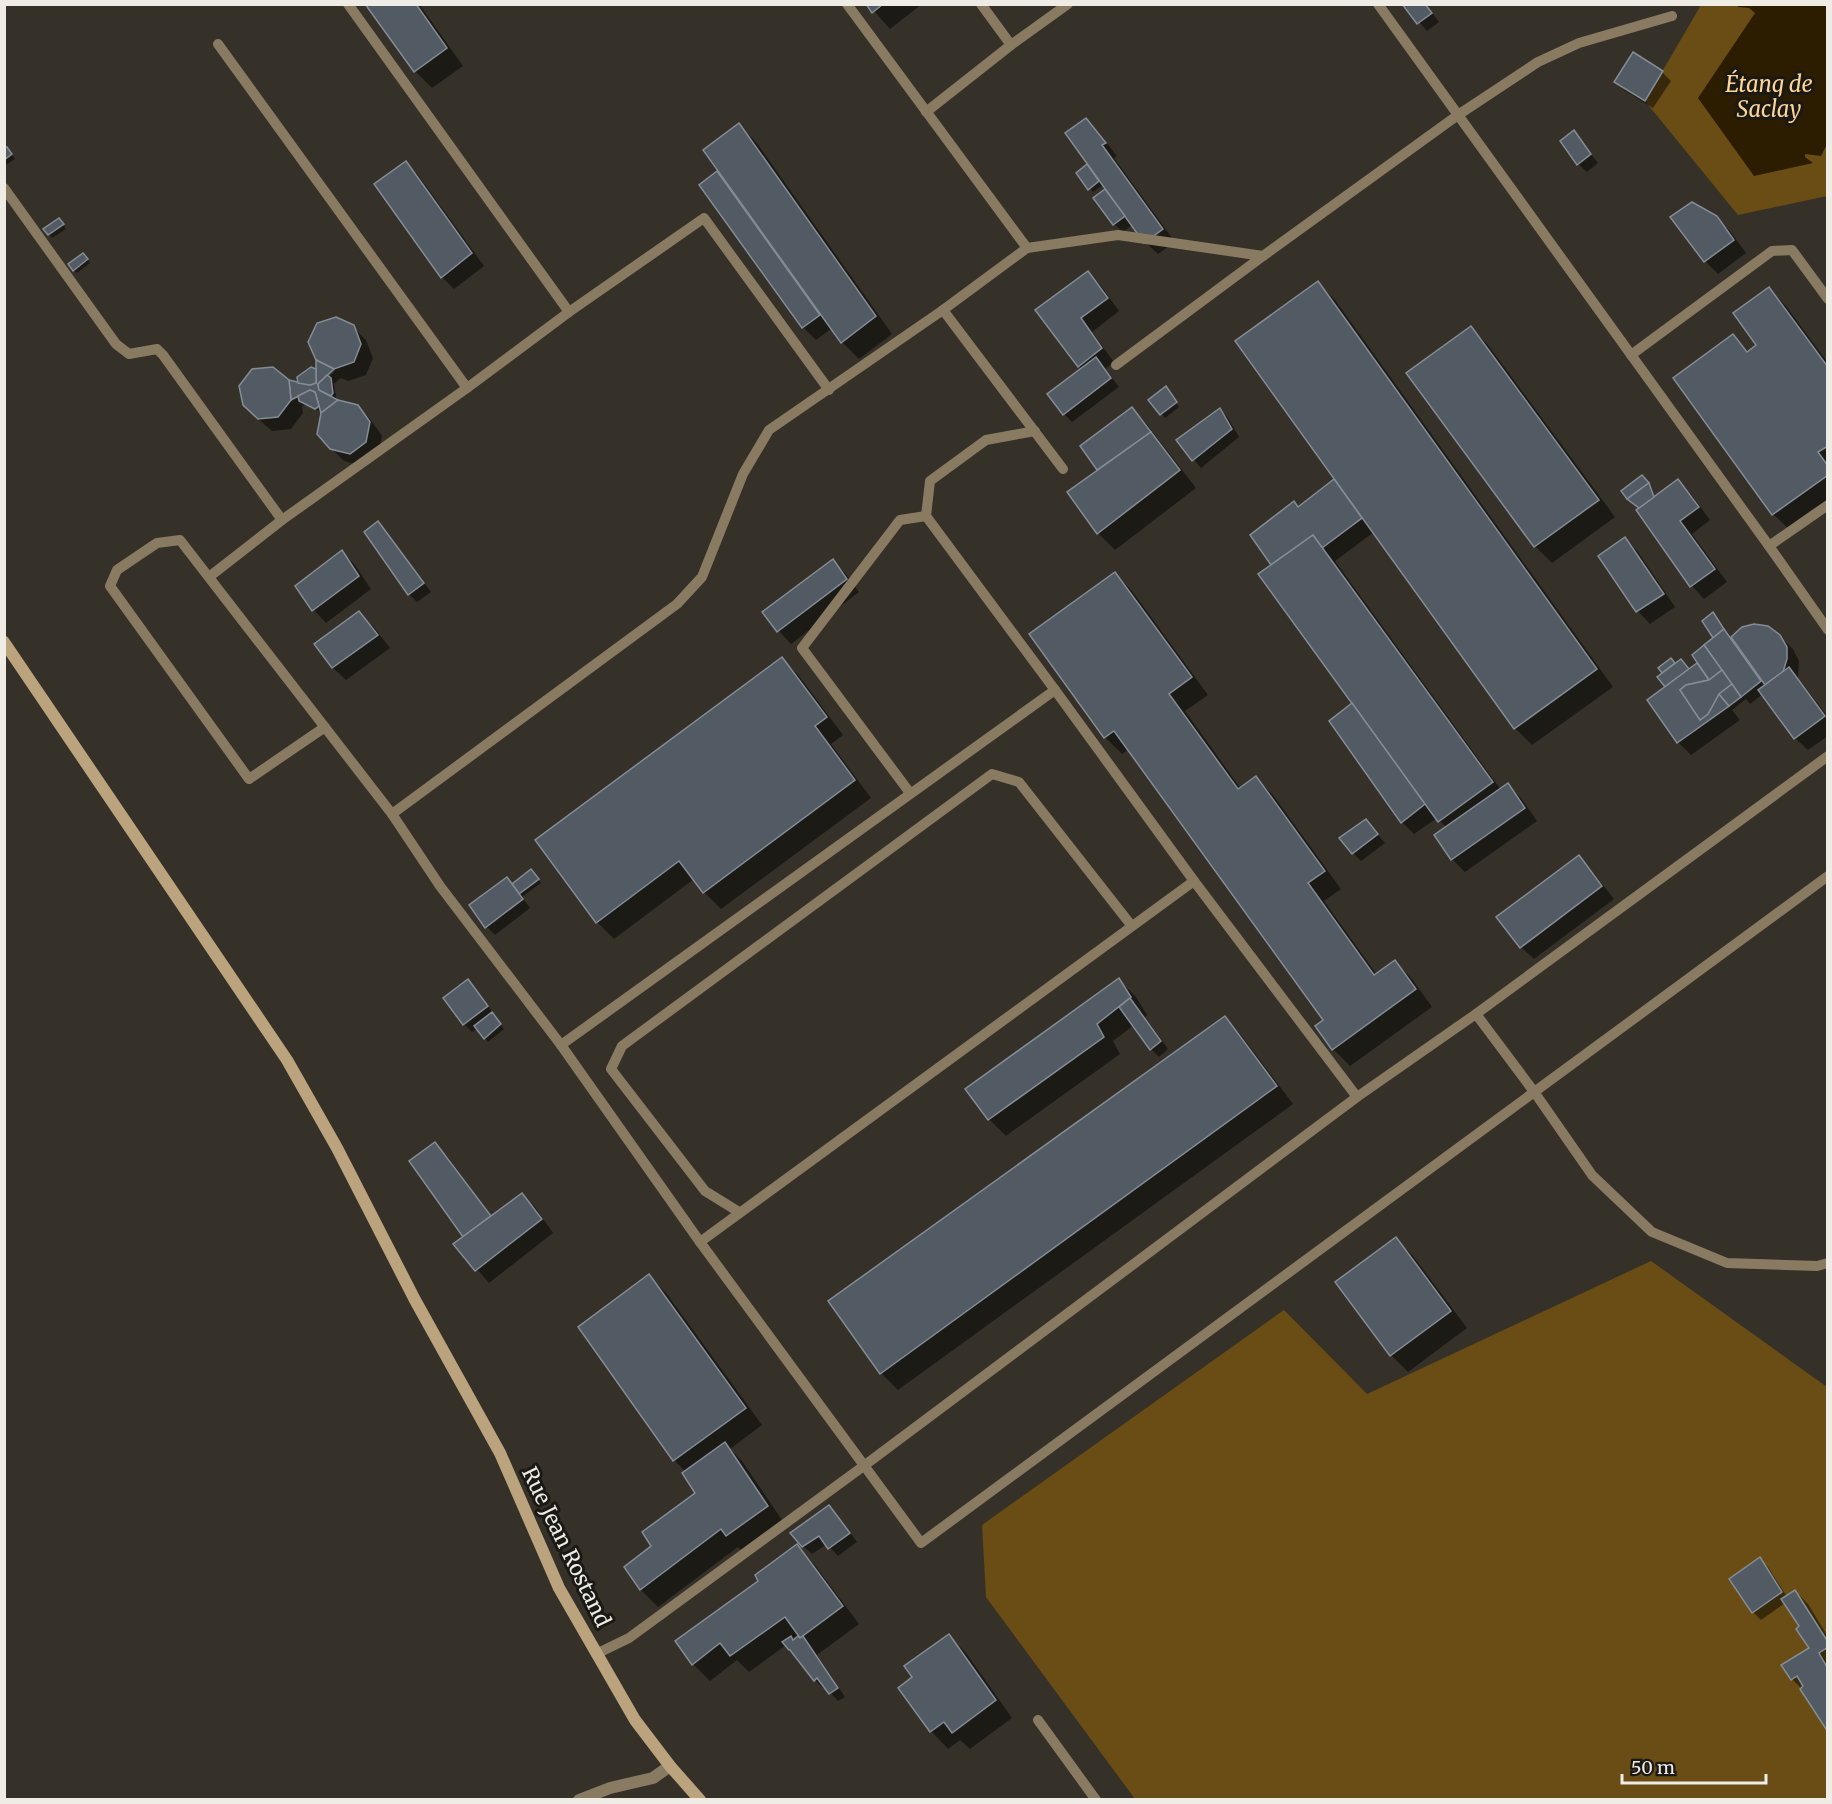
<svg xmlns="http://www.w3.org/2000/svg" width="1832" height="1804" viewBox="0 0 1832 1804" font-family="Merriweather,serif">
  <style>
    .green { fill: #694d14 }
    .water { fill: #2d1d00 }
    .shadow { fill: #0007; fill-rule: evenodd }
    .building { fill: #525a63; stroke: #848d96; stroke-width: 1.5 }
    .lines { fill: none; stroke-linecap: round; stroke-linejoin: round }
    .lane { stroke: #897a62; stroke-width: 10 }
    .street { stroke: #897a62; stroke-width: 12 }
    .secondary { stroke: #baa37d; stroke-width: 12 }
    .labels { text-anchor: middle; stroke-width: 6; stroke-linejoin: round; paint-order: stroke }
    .street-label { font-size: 21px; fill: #efebe5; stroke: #1b1915 }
    .water-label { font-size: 22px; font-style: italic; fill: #fdd695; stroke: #1b1915 }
  </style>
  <rect width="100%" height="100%" fill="#363128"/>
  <!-- green -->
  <g class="green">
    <path d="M1701,5H1754L1827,141V196L1738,215L1645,101Z"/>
    <path d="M1651,1261L1827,1387V1799H1135L986,1597L982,1525L1284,1310L1367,1394Z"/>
  </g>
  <!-- water -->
  <path class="water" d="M1738,5H1827V144L1821,156L1805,154V157L1813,163L1754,176L1698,98L1755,13L1749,8L1738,7Z"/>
  <!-- shadow -->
  <g class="shadow">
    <path d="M367,4H419L463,66L432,88L415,71Z"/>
    <path d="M868,4H922L890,29Z"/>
    <path d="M1404,4H1425L1439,22L1427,31Z"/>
    <path d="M1633,54L1663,73L1671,81L1653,108L1624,90L1616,81Z"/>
    <path d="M1086,120L1098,132L1117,156L1114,158L1175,242L1158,254L1145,242L1133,224L1123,232L1114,224L1095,198L1107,189L1104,184L1093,192L1078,173L1089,164Z"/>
    <path d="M739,125L756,142L892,334L859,359L842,342L832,328L816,340L803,327L717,173L723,179L725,178Z"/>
    <path d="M1573,132L1598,163L1587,172L1578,164Z"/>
    <path d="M4,150L10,152L15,159L4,166Z"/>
    <path d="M405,162L418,175L484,266L454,289L442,277Z"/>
    <path d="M1672,217L1716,218L1730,231L1746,253L1718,274L1705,261Z"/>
    <path d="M62,223L66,229L52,238L45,229Z"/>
    <path d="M87,258L90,263L77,273L74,270Z"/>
    <path d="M1088,273L1101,286L1119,311L1092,332L1114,362L1105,369L1119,387L1072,422L1064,414L1082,370L1038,310Z"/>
    <path d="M1318,283L1335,300L1613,687L1532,745L1515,728L1374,532L1335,561L1501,790L1508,785L1521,798L1537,821L1465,872L1452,859L1436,835L1447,828L1437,818L1414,834L1402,822L1354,703L1273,565L1299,508L1336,480Z"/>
    <path d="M1769,289L1786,306L1828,363V504L1791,531L1773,514L1675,378L1733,336L1749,352L1759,345Z"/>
    <path d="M353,327L366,340L373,358L366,375L348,381L341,378L334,384L336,397L334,400L357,406L370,419L382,436L378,455L363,466L344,461L331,448L322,410L320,411L316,410L321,407V403L313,408L305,405L302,406L303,413L291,429L272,431L257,418L288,382L299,384L315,370ZM333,368L335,371L324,381V377Z"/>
    <path d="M1471,328L1488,345L1615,517L1552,563L1535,546Z"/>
    <path d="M1169,392L1179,407L1165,418L1151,401Z"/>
    <path d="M1132,409L1145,422L1196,488L1115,550L1098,533L1099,470L1082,446Z"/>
    <path d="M1220,410L1228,418L1239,437L1201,468L1178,440Z"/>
    <path d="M1646,481L1652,489L1655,498L1678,481L1691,494L1710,520L1692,534L1727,582L1704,599L1692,586L1638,510L1640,508Z"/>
    <path d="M378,523L386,531L431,592L417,602L409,594Z"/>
    <path d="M1625,539L1638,552L1675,607L1650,624L1638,611L1600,556Z"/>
    <path d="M342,552L355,565L371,589L326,623L314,610L297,586Z"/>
    <path d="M832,561L845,573L859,592L791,644L779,631L764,612Z"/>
    <path d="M1115,573L1132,591L1208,695L1185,711L1241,789L1256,778L1273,795L1341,889L1324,901L1377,975L1395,962L1412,979L1432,1007L1350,1066L1333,1049L1326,1020L1129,749L1122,754L1105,737Z"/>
    <path d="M359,613L372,625L390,648L346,680L333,668L316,645Z"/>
    <path d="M1713,614L1732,638L1743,628L1779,636L1793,649L1799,661L1798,678L1828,717V736L1808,750L1795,738L1763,694L1750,704L1746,699L1732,710L1740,720L1691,755L1678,742L1664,673L1660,668L1671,660L1676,664L1690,671L1697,665L1702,670L1703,669L1715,638Z"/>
    <path d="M782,659L799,676L843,735L831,744L871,798L721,909L704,892L694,879L614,939L597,922Z"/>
    <path d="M1366,821L1385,843L1361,861L1353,853Z"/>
    <path d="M1579,857L1591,870L1614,899L1534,959L1521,947Z"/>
    <path d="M535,874L541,883L522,897L530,908L495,935L487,927L513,885Z"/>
    <path d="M1119,980L1136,997L1147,1015L1145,1017L1168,1049L1159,1057L1151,1049L1134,1025L1113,1041L1120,1054L1006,1136L989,1119Z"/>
    <path d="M476,989L504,1029L488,1042L478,1028L472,1032L464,1024Z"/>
    <path d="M1224,1018L1241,1035L1293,1104L898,1390L881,1373Z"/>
    <path d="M435,1144L447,1156L492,1217L522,1195L535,1207L553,1233L489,1283L455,1244L465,1237Z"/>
    <path d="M1396,1239L1413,1256L1467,1328L1408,1372L1391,1355Z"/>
    <path d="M649,1276L666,1293L762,1425L730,1449L742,1461L784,1523L744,1553L738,1547L658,1607L641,1590L626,1568L653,1546L697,1494L686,1472L674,1460Z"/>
    <path d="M829,1507L837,1515L857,1542L838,1556L827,1544L812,1554L803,1546Z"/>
    <path d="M797,1546L814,1564L859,1624L817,1655L845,1697L838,1701L825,1687L823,1688L815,1680L786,1645L749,1672L737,1660L710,1681L693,1664L760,1581Z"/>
    <path d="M1760,1559L1768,1567L1787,1597L1795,1591L1808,1604L1828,1637V1729L1802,1689L1792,1679L1811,1648L1801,1626L1785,1603L1761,1620L1753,1612Z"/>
    <path d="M949,1636L966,1653L1012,1718L970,1749L960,1740L948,1749L931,1731L900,1689L914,1677Z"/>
  </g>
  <!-- building -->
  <g class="building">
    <path d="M365,4H416L447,48L414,72Z"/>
    <path d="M866,4H883L872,13Z"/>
    <path d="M1402,4H1425L1432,13L1417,24Z"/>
    <path d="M1633,52L1663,71L1645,101L1614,82Z"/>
    <path d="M1086,118L1106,143L1102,145L1163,229L1144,243L1065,133Z"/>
    <path d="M739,123L876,316L841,343L703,150Z"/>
    <path d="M1574,130L1591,154L1577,165L1560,141Z"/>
    <path d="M7,147L12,154L4,160V148Z"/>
    <path d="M406,161L472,253L441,278L374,184Z"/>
    <path d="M1087,164L1099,181L1088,190L1076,173Z"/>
    <path d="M717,171L820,315L802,328L699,185Z"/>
    <path d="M1105,189L1125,216L1113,225L1093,198Z"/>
    <path d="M1692,202L1717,216L1734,240L1704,262L1670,217Z"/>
    <path d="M59,218L64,224L48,235L43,229Z"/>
    <path d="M83,253L88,259L73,271L68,264Z"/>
    <path d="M1088,271L1108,298L1081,318L1102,348L1078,367L1035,310Z"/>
    <path d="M1318,281L1597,669L1514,729L1235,341Z"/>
    <path d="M1769,287L1828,367V446L1818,452L1828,466V475L1772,515L1673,378L1733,334L1747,352L1756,345L1733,313Z"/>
    <path d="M336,317L354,325L361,344L354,362L334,369L316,360L308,342L317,323Z"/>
    <path d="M1471,326L1599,500L1534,547L1406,373Z"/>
    <path d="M1096,357L1111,378L1063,415L1047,394Z"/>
    <path d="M316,360L334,369L318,384L319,390L338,400L321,413L315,392L310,390L291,400L289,380L310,385L316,383Z"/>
    <path d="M273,367L289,380L291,400L278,417L258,419L243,405L239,386L252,369Z"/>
    <path d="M311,367L316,369V383L310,385L298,383L297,377Z"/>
    <path d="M327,375L331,378L333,393L331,396L319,390L318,384Z"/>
    <path d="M1166,386L1177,402L1160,415L1148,400Z"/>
    <path d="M310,390L315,392L319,406L315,409L299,401L298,396Z"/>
    <path d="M338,400L358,405L370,422L366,442L350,454L330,449L317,434L321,413Z"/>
    <path d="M1132,407L1151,432L1097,470L1080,446Z"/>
    <path d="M1220,408L1232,429L1192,461L1176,440Z"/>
    <path d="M1151,432L1180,470L1097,534L1067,492Z"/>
    <path d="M1642,475L1649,483L1627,499L1621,491Z"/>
    <path d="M1334,479L1362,518L1322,548L1313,535L1271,565L1250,535L1294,501L1298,507Z"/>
    <path d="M1678,479L1699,507L1680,521L1715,569L1690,587L1636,510Z"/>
    <path d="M1649,483L1654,497L1639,508L1627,499Z"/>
    <path d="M378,521L424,583L408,595L364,532Z"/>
    <path d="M1313,535L1493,782L1438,822L1258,574Z"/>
    <path d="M1625,537L1664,594L1636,612L1598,556Z"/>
    <path d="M342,550L359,576L312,611L295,586Z"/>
    <path d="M833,559L847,579L777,632L762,612Z"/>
    <path d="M1115,572L1192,677L1169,694L1238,789L1256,776L1325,871L1308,883L1374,975L1395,960L1416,989L1332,1050L1315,1026L1323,1020L1114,731L1104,738L1029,634Z"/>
    <path d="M359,611L378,635L332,668L314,644Z"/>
    <path d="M1713,612L1724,629L1713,638L1702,621Z"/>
    <path d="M1754,624L1768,626L1780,635L1787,647V659L1783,672L1765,685L1731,637L1742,627Z"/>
    <path d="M1724,629L1761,681L1741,697L1704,645Z"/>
    <path d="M1704,645L1722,670L1709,680L1692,655Z"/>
    <path d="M782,657L827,717L815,726L855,780L703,893L679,861L596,923L535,840Z"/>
    <path d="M1671,658L1675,663L1662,673L1658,668Z"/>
    <path d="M1681,659L1689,669L1665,687L1657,677Z"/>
    <path d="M1697,663L1709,680L1686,685L1680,690L1700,720L1708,714L1719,694L1729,706L1677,743L1647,700Z"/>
    <path d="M1789,667L1825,716L1794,739L1758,690Z"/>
    <path d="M1722,670L1732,684L1719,694L1708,714L1700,720L1680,690L1686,685L1709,680Z"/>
    <path d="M1732,684L1741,697L1729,706L1719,694Z"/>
    <path d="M1352,703L1425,804L1401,823L1329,721Z"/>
    <path d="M1508,783L1525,808L1451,860L1434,835Z"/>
    <path d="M1366,819L1378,834L1352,854L1339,838Z"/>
    <path d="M1579,855L1602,886L1520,948L1496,917Z"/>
    <path d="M531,869L539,879L519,894L512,884Z"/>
    <path d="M507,877L523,899L485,928L469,905Z"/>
    <path d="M1119,978L1131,997L1097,1024L1104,1037L988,1120L965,1089Z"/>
    <path d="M468,979L488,1006L463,1025L443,998Z"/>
    <path d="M1130,998L1161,1041L1150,1050L1119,1007Z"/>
    <path d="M492,1012L501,1024L484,1039L474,1026Z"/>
    <path d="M1225,1016L1277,1086L880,1374L828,1301Z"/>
    <path d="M435,1142L491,1216L463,1237L409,1161Z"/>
    <path d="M522,1193L542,1219L475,1271L453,1244Z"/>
    <path d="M1396,1237L1451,1311L1390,1356L1335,1282Z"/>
    <path d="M649,1274L746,1408L673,1461L578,1327Z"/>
    <path d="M725,1442L768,1506L726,1536L721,1529L640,1590L624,1567L651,1546L642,1532L695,1493L682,1473Z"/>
    <path d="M829,1505L850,1533L828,1549L819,1536L802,1547L790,1533Z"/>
    <path d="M797,1544L843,1606L800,1638L785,1617L730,1656L720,1643L692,1665L675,1641L758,1581L755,1575Z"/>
    <path d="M1760,1557L1782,1592L1752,1613L1729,1579Z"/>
    <path d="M1795,1590L1828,1642V1647L1819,1653L1828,1669V1732L1800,1689L1803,1686L1797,1676L1791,1680L1781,1665L1809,1648L1796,1629L1799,1626L1781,1599Z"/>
    <path d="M949,1634L996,1700L952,1733L944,1722L930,1732L898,1688L912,1677L904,1666Z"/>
    <path d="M791,1636L793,1640L798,1636L800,1638L803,1636L838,1688L829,1694L817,1678L814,1681L790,1650H789L782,1642Z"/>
  </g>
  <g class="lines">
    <!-- lane -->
    <g class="lane">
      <path d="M348,4L569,312"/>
      <path d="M981,4L1011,45"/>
      <path d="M1378,4L1769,546L1828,630"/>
      <path d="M218,44L467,388"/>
      <path d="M926,112L1011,45L1068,4"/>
      <path d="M4,188L116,344L129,354L157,349L163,355L282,520"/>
      <path d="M1027,248L1118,235L1263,256"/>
      <path d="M943,310L1063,469"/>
      <path d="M1631,355L1772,251L1792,250L1828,299"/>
      <path d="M1116,365L1263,256L1458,115L1538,62L1579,43L1672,16"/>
      <path d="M1035,431L986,440L930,481L926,516L1055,690L1194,881L1357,1097"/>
      <path d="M1769,546L1828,505"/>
      <path d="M209,577L282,520L467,388L569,312L704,218L829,390"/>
      <path d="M325,727L249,779L110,586L117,570L157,543L180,540L392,814L440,886L561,1045L700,1242L921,1543L1828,876"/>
      <path d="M910,793L802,648L900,520L926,516"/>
      <path d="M392,814L677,604L702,577L743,474L769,430L943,310L1027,248L847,4"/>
      <path d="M1476,1014L1535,1093L1592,1175L1652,1232L1727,1263L1817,1266L1828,1263"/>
      <path d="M561,1045L1055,690"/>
      <path d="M739,1212L705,1191L611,1069L622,1046L992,774L1019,782L1131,925"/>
      <path d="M700,1242L1194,881"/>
      <path d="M596,1654L629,1638L865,1465L1357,1097L1476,1014L1828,756"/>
      <path d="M1038,1720L1096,1800"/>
    </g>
    <!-- street -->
    <path class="street" d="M579,1800L610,1788L653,1778L670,1766"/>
    <!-- secondary -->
    <path class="secondary" d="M4,642L287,1060L337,1148L415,1300L500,1453L559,1588L635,1720L670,1766L700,1800"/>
  </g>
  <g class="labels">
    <!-- street labels -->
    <g class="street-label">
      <text transform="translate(566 1547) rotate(64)" y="7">Rue Jean Rostand</text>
    </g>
    <!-- water labels -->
    <g class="water-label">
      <text x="1769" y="92">Étang de<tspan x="1769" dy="25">Saclay</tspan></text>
    </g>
  </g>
  <!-- border -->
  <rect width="1832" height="1804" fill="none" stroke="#efebe5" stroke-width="12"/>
  <!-- scale -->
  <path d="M1622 1774v9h144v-9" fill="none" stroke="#efebe5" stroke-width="3"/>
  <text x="1631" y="1774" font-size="18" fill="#efebe5" stroke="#1b1915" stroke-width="4.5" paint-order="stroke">50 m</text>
</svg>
